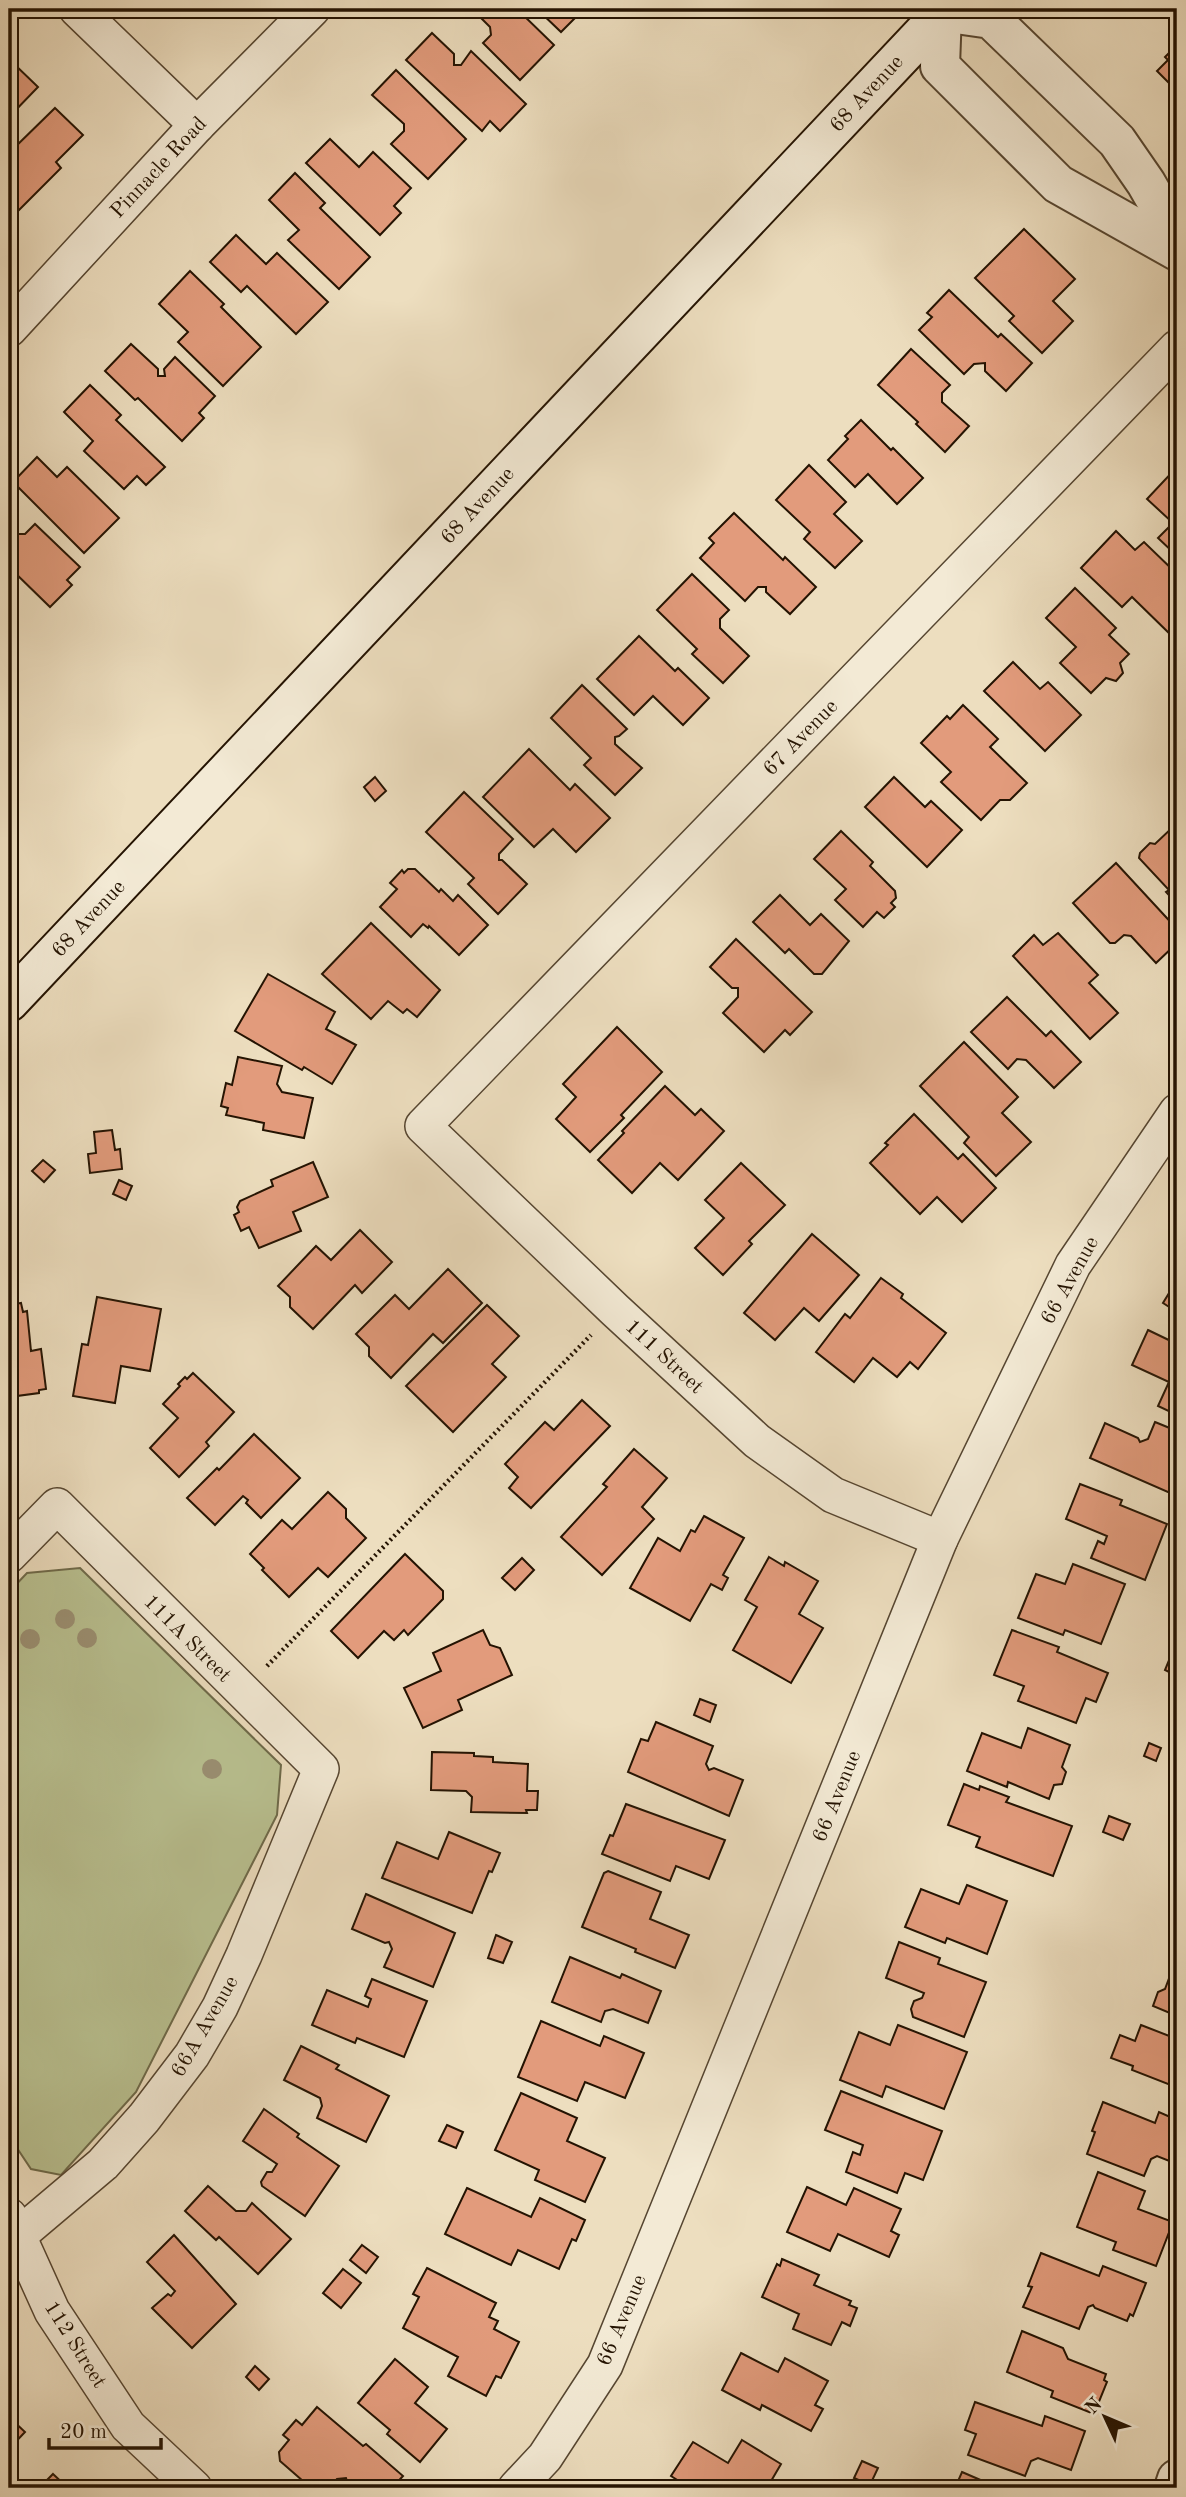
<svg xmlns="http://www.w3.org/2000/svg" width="1186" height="2497" viewBox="0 0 1186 2497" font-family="'Old Standard TT',serif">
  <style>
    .green { fill: #b9c191; stroke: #6e6a4a; stroke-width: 2 }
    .building { fill: #e29b7c; stroke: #241302; stroke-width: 2 }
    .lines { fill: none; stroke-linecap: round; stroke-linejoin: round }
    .minor-casing { stroke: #564631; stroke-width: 38 }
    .tertiary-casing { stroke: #564631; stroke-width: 42 }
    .secondary-casing { stroke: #241302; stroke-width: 42 }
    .path { stroke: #241302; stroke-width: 4.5; stroke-dasharray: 2 3.5; stroke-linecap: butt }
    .minor { stroke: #f3ead5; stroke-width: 35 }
    .tertiary { stroke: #f3ead5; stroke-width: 38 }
    .secondary { stroke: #f3ead5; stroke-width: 38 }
    .tree { fill: #9b9073 }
    .labels { text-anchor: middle; stroke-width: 5; stroke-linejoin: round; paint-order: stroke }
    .street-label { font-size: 21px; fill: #241302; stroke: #f3ead5 }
  </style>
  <rect width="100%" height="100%" fill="#eddebf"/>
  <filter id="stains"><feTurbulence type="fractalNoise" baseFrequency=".00286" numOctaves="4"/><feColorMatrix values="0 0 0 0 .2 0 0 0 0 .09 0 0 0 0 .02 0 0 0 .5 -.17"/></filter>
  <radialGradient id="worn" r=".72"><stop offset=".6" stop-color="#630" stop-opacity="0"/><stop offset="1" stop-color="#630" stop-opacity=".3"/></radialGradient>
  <!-- green -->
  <path class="green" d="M80,1568L281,1765L277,1815L136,2092L61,2175L31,2169L9,2136V1592L27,1573Z"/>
  <!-- building -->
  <g class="building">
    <path d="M472,9H517L554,45L520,80L483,43L491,35L490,27Z"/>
    <path d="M537,9H584L561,32Z"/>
    <path d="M432,33L454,54V65H461L471,51L526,104L500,131L490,121L482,131L406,60Z"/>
    <path d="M1177,45V91L1157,71L1168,60L1165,57Z"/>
    <path d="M11,61L38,87L9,117L17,124L9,133V63Z"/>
    <path d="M396,70L466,139L428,179L391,144L404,131V124L372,95Z"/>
    <path d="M55,108L83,135L56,162L61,168L9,220V153Z"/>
    <path d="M330,139L359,167L373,152L411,188L394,206L401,213L380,235L306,163Z"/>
    <path d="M295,173L325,203L320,208L370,257L339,289L288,240L299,230L269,200Z"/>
    <path d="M1024,229L1075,279L1053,301L1073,321L1042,353L1009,321L1014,316L975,278Z"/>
    <path d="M236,235L266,264L277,253L328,302L296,334L247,286L241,292L210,262Z"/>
    <path d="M190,271L224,304L221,307L261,347L223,386L178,342L188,332L159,304Z"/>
    <path d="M949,290L998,337L1001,334L1032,363L1006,391L985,371V363L974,364L964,374L919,330L932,317L927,313Z"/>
    <path d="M131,344L158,369V376H165L164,369L175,357L215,396L199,413L204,418L182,441L138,398L135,400L105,371Z"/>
    <path d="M911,349L950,385L942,393V402L969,426L945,452L916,424L918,422L878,385Z"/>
    <path d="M90,385L121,415L116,420L165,467L146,485L137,476L124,489L84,451L93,441L64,412Z"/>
    <path d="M861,420L891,450L893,448L923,478L897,504L868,474L855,487L828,460L848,439L845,436Z"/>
    <path d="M37,457L57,477L67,467L119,518L84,553L13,482Z"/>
    <path d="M809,465L846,502L834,514L862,541L835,568L804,539L810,532L776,500Z"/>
    <path d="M1177,467V556L1158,538L1173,523L1147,499Z"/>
    <path d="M734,513L783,560L785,557L816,587L790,614L766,592V587H758L745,601L700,558L714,543L709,538Z"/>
    <path d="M9,521L14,526V534H25L35,524L80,567L67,580L72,585L50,607L9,567Z"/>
    <path d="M1116,531L1135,550L1144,542L1177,574V633L1173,637L1132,597L1122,607L1081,568Z"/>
    <path d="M692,574L729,610L720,619V628L749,656L723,683L692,654L697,649L657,610Z"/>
    <path d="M1075,588L1116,628L1109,635L1129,654L1120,663L1123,673L1116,681L1106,678L1091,693L1060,663L1076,647L1046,618Z"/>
    <path d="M639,636L675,671L678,668L709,698L683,725L653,696L634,715L597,679Z"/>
    <path d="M1013,662L1040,689L1048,682L1081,715L1045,751L984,691Z"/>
    <path d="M582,685L627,729L619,736L615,737V744L642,768L615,795L584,765L591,758L551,718Z"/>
    <path d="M963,705L998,739L990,747L1027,783L1010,800H1000L981,820L941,782L951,772L921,743L947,716L950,719Z"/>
    <path d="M529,749L570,790L575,784L610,818L576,852L553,829L534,847L483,797Z"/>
    <path d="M375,777L386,791L375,801L364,787Z"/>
    <path d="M894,777L925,807L931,801L962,830L927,867L865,807Z"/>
    <path d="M464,792L513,839L499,854V860H502L527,884L498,914L468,884L474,878L426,832Z"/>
    <path d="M1175,825L1177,828V904L1166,892L1169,890L1139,858L1140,853L1150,843L1155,844Z"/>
    <path d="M841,831L873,862L870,866L895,891L896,898L891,903L895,907L884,918L877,912L863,927L835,900L846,889L814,859Z"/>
    <path d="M1116,863L1177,929V943L1156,963L1131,936L1124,935L1115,943H1110L1073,903Z"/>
    <path d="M408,869H415L439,892L441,889L453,901L458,895L488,925L459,955L429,926L428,928L423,924L411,937L380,907L397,889L390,883L402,870L404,873Z"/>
    <path d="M780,895L810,925L821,914L849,941L822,974H814L789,949L785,953L753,922Z"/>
    <path d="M371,923L440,990L417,1017L407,1009L403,1013L388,1001L371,1019L322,974Z"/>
    <path d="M1058,933L1098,975L1089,983L1118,1013L1090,1039L1013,956L1034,935L1043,945Z"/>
    <path d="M736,939L812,1012L790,1035L785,1030L764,1052L723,1013L738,997V988H732L710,967Z"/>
    <path d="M268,974L335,1012L326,1029L356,1045L332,1084L304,1067L302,1070L235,1031Z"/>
    <path d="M1007,997L1046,1036L1051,1031L1081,1062L1054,1088L1026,1060L1017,1059L1008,1069L971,1032Z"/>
    <path d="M617,1027L662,1072L621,1115L624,1118L590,1152L556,1119L576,1097L563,1084Z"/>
    <path d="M964,1042L1018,1097L1002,1113L1031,1142L996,1176L964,1143L969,1137L920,1086Z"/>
    <path d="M238,1057L282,1066L277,1084L282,1092L313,1098L304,1138L263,1130L264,1123L226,1115L228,1108L221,1106L226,1083L232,1085Z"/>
    <path d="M665,1086L695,1115L701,1109L724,1131L678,1180L660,1163L632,1193L598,1160L624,1133L622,1131Z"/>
    <path d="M914,1114L958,1159L963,1154L996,1188L962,1222L937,1197L920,1214L870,1163L888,1145L885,1143Z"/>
    <path d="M112,1130L115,1150L120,1149L122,1169L90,1173L88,1154L96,1153L94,1132Z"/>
    <path d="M43,1160L55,1170L44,1182L32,1171Z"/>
    <path d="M313,1162L328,1197L293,1212L301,1231L259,1248L249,1227L241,1231L234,1215L239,1212L237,1207L240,1201L273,1186L271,1180Z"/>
    <path d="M741,1163L785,1205L749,1241L752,1244L723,1275L695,1248L724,1218L705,1200Z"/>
    <path d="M119,1180L132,1186L126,1200L113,1194Z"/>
    <path d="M360,1230L392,1262L362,1293L355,1285L313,1329L290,1307V1297L278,1286L316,1246L331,1260Z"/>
    <path d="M812,1234L859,1275L819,1321L804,1308L775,1340L744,1313Z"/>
    <path d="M448,1269L482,1303L443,1343L433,1334L391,1378L369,1356V1347L356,1334L395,1295L409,1309Z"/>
    <path d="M881,1278L903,1294L901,1298L946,1333L918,1369L910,1362L897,1377L873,1358L854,1382L816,1352L845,1314L850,1318Z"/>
    <path d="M1177,1280V1312L1163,1303Z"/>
    <path d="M97,1297L161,1309L150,1371L121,1366L115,1403L73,1396L82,1344L88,1345Z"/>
    <path d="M21,1303L23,1312L27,1311L31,1351L41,1349L46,1389L39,1390V1393L9,1397V1305Z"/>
    <path d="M487,1305L519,1336L492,1364L506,1377L453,1432L406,1386Z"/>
    <path d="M1148,1330L1177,1344V1415L1158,1406L1169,1382L1132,1365Z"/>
    <path d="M193,1373L234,1412L206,1442L209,1446L179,1477L150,1448L178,1418L163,1404L180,1386L178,1384L185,1377L187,1379Z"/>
    <path d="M582,1400L610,1426L531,1508L509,1488L518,1477L505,1464L545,1422L554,1430Z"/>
    <path d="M1155,1422L1177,1431V1496L1090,1458L1105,1423L1138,1438L1140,1442L1148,1439Z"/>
    <path d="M254,1434L300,1478L261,1518L246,1503L248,1500L243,1496L215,1525L187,1498L217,1468L219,1470Z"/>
    <path d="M634,1449L667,1478L642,1507L654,1519L602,1575L561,1537L607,1487L603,1484Z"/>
    <path d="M1080,1484L1122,1500L1120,1505L1167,1524L1145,1580L1091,1558L1098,1541L1104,1544L1107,1536L1066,1519Z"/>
    <path d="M328,1492L346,1509V1518L366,1538L328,1577L318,1568L289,1597L262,1570L264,1568L250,1554L282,1520L292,1529Z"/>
    <path d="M704,1516L744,1538L723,1575L728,1578L722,1590L711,1584L690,1621L630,1588L658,1538L680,1551L691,1530L695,1532Z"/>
    <path d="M405,1554L443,1591V1599L408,1635L404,1630L394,1640L384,1631L358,1658L331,1631Z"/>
    <path d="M769,1557L784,1566L785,1562L818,1581L799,1614L823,1628L791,1683L733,1650L757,1607L745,1600Z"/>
    <path d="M522,1558L534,1570L515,1590L502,1578Z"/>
    <path d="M1073,1564L1125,1584L1101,1644L1065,1630L1063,1635L1018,1618L1036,1574L1065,1584Z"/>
    <path d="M483,1630L490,1645L500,1648L512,1675L458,1700L462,1710L423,1728L404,1688L441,1671L433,1653Z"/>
    <path d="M1012,1630L1059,1647L1057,1652L1108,1673L1096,1702L1086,1698L1076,1723L1018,1701L1024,1686L994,1675Z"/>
    <path d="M1172,1653L1177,1656V1676L1165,1670Z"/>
    <path d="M700,1699L716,1705L710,1722L694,1715Z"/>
    <path d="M656,1722L713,1746L706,1764L709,1770L714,1768L743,1780L729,1816L628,1772L641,1739L648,1741Z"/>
    <path d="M1028,1728L1070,1745L1062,1767L1066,1772L1062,1784L1054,1785L1049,1799L1008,1782L1007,1787L967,1771L982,1733L1021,1748Z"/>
    <path d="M1149,1743L1161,1748L1156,1761L1144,1756Z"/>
    <path d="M432,1752L474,1753V1756L493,1757V1762L528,1764L527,1791H538L537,1810H526L527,1813L471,1812L472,1797L466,1791L431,1790Z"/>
    <path d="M964,1784L979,1790L980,1786L1009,1797L1006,1802L1072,1826L1053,1876L976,1847L980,1837L948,1825Z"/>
    <path d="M626,1804L725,1840L709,1879L676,1866L670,1881L602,1854L610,1835L613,1836Z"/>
    <path d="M1109,1816L1130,1824L1123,1840L1103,1832Z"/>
    <path d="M449,1832L500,1853L492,1872L489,1871L472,1913L382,1878L397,1842L438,1859Z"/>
    <path d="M608,1871L661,1892L650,1919L689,1935L675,1968L635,1952L636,1949L582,1927L604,1873Z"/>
    <path d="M967,1885L1007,1901L987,1954L947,1938L945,1943L905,1927L921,1889L959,1904Z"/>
    <path d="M366,1894L455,1933L433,1987L384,1967L392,1949L389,1942L385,1943L352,1929Z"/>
    <path d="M496,1935L512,1942L503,1963L488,1958Z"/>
    <path d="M899,1942L940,1958L938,1964L986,1982L964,2037L913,2017L911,2009L914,2001L922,1998L924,1993L886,1978Z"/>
    <path d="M570,1957L620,1978L622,1974L661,1991L648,2023L613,2009L605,2011L601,2022L552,2002Z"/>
    <path d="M1177,1957V2016L1153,2006L1158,1992L1165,1989Z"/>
    <path d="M372,1979L427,2001L404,2057L357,2038L355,2043L312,2025L327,1990L368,2007L371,1999L365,1996Z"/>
    <path d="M541,2021L600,2046L604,2036L644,2053L625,2098L585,2082L577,2101L518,2077Z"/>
    <path d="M898,2025L967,2052L944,2109L886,2086L882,2097L840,2080L859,2032L890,2045Z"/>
    <path d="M1141,2025L1177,2039V2099L1172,2097L1176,2087L1132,2070L1133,2066L1111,2058L1120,2035L1135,2041Z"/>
    <path d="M301,2046L339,2065L336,2069L389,2096L366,2142L317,2118L322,2106L320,2098L284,2080Z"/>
    <path d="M841,2091L942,2131L923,2180L905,2173L897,2193L846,2172L853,2152L860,2155L863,2145L825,2130Z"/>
    <path d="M521,2093L577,2118L567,2141L605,2158L585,2202L535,2180L539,2170L495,2150Z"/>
    <path d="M1103,2102L1155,2123L1159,2112L1177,2120V2164L1157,2156L1151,2159L1144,2176L1087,2154L1095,2132L1092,2131Z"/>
    <path d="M264,2109L299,2134L297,2137L339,2166L305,2216L262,2186L261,2182L267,2172H272L277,2164L243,2141Z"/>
    <path d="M447,2125L463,2132L456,2148L439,2141Z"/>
    <path d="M1098,2172L1145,2191L1138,2209L1173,2222L1156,2266L1113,2250L1116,2242L1077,2227Z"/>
    <path d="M208,2186L236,2211H246L252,2203L291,2239L258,2274L219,2237L216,2240L185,2211Z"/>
    <path d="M807,2187L846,2205L854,2188L901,2209L891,2231L899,2235L889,2257L838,2234L830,2251L787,2232Z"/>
    <path d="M467,2188L531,2217L540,2198L585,2220L576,2241L572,2239L559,2269L518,2250L511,2265L445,2234Z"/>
    <path d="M174,2235L236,2304L192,2348L152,2308L168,2294L171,2296L175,2291L147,2262Z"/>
    <path d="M362,2245L378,2257L366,2273L350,2260Z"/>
    <path d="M1041,2253L1099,2276L1103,2266L1146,2283L1133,2316L1130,2314L1127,2321L1095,2308L1093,2305L1088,2307L1079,2329L1023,2307L1032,2287L1028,2286Z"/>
    <path d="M782,2259L819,2275L814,2285L851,2301L849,2305L857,2308L850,2326L842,2322L831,2345L793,2329L799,2314L762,2297L777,2264L780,2266Z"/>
    <path d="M427,2268L496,2303L489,2317L498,2321L494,2329L519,2342L501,2378L496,2376L486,2396L448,2376L458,2357L403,2328L419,2297L413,2294Z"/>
    <path d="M343,2269L361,2283L341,2308L323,2293Z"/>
    <path d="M1022,2331L1063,2348L1068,2359L1106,2374L1104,2380L1107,2382L1094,2414L1051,2397L1053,2391L1007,2372Z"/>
    <path d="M741,2353L778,2372L785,2358L828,2381L815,2405L823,2409L811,2431L762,2405L760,2410L722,2390Z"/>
    <path d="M395,2359L428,2387L415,2403L447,2429L420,2462L387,2434L390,2430L358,2403Z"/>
    <path d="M255,2366L269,2379L259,2390L246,2377Z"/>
    <path d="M975,2402L1042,2426L1045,2416L1085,2431L1071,2470L1038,2458L1031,2461L1025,2476L968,2455L976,2434L965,2430Z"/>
    <path d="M317,2407L363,2446L366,2444L403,2476L392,2488H349L346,2478L337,2479L329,2488H311L280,2461L279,2452L289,2440L283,2435L296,2420L302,2425Z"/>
    <path d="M9,2417L25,2432L9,2449Z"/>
    <path d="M742,2440L781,2464L767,2488H690L671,2476L693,2442L728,2463Z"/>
    <path d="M862,2461L878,2468L870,2485L854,2478Z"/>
    <path d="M962,2472L999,2488H955Z"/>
    <path d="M53,2474L68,2488H39Z"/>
  </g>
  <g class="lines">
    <defs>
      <g id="minor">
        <path d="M77,9L197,125"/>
        <path d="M9,329L197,125L312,9"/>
        <path d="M940,1539L833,1495L757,1441L615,1310L423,1126L1177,348"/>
        <path d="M9,1555L57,1506L321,1769L244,1955L220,2007L192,2055L144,2118L103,2164L19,2235"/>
        <path d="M9,2216L52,2311L128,2426L194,2488"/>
        <path d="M516,2488L545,2457L605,2365L940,1539L1073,1265L1177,1112"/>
      </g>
      <g id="tertiary">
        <path d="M942,12L940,66L1058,184L1177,251"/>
        <path d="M942,12L991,19L1117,141L1146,183L1177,237"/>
        <path d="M1174,2488L1177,2479"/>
      </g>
      <path id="secondary" d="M9,1002L946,9"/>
    </defs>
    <!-- minor casing -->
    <use href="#minor" class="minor-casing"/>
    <!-- tertiary casing -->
    <use href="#tertiary" class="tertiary-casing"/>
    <!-- secondary casing -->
    <use href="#secondary" class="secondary-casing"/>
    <!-- path -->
    <path class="path" d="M267,1666L591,1335"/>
    <!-- minor -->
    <use href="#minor" class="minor"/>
    <!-- tertiary -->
    <use href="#tertiary" class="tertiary"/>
    <!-- secondary -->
    <use href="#secondary" class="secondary"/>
  </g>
  <!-- trees -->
  <g class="tree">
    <circle cx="65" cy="1619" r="10"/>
    <circle cx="87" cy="1638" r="10"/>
    <circle cx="30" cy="1639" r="10"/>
    <circle cx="212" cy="1769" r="10"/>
  </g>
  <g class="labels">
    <!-- street labels -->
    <g class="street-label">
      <text transform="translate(866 93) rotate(-47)" y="7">68 Avenue</text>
      <text transform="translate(158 167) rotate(-47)" y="7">Pinnacle Road</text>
      <text transform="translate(477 505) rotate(-47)" y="7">68 Avenue</text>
      <text transform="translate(800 737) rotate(-46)" y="7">67 Avenue</text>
      <text transform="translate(88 918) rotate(-47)" y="7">68 Avenue</text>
      <text transform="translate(1069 1280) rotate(-61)" y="7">66 Avenue</text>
      <text transform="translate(665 1356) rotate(43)" y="7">111 Street</text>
      <text transform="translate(188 1638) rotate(45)" y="7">111A Street</text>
      <text transform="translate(836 1796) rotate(-68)" y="7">66 Avenue</text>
      <text transform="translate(204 2026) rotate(-60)" y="7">66A Avenue</text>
      <text transform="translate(621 2320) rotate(-67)" y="7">66 Avenue</text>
      <text transform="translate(76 2344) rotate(58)" y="7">112 Street</text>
    </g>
  </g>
  <!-- margin -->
  <rect width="1186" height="2497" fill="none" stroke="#eddebf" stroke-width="35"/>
  <rect x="10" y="10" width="1165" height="2476" fill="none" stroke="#241302" stroke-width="3.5"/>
  <rect x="18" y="18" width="1151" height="2462" fill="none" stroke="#241302" stroke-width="2"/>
  <!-- north arrow -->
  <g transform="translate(1105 2417) rotate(314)" stroke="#f3ead5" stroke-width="5" paint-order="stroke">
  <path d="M0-5L12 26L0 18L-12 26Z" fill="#241302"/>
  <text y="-10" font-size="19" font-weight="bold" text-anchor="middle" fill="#241302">N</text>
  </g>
  <!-- scale -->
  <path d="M49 2438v10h112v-10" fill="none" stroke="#241302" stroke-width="3.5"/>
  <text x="60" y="2438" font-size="21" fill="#241302" stroke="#f3ead5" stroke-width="5" paint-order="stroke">20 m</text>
  <rect width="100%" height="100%" filter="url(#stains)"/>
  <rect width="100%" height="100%" fill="url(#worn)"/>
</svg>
